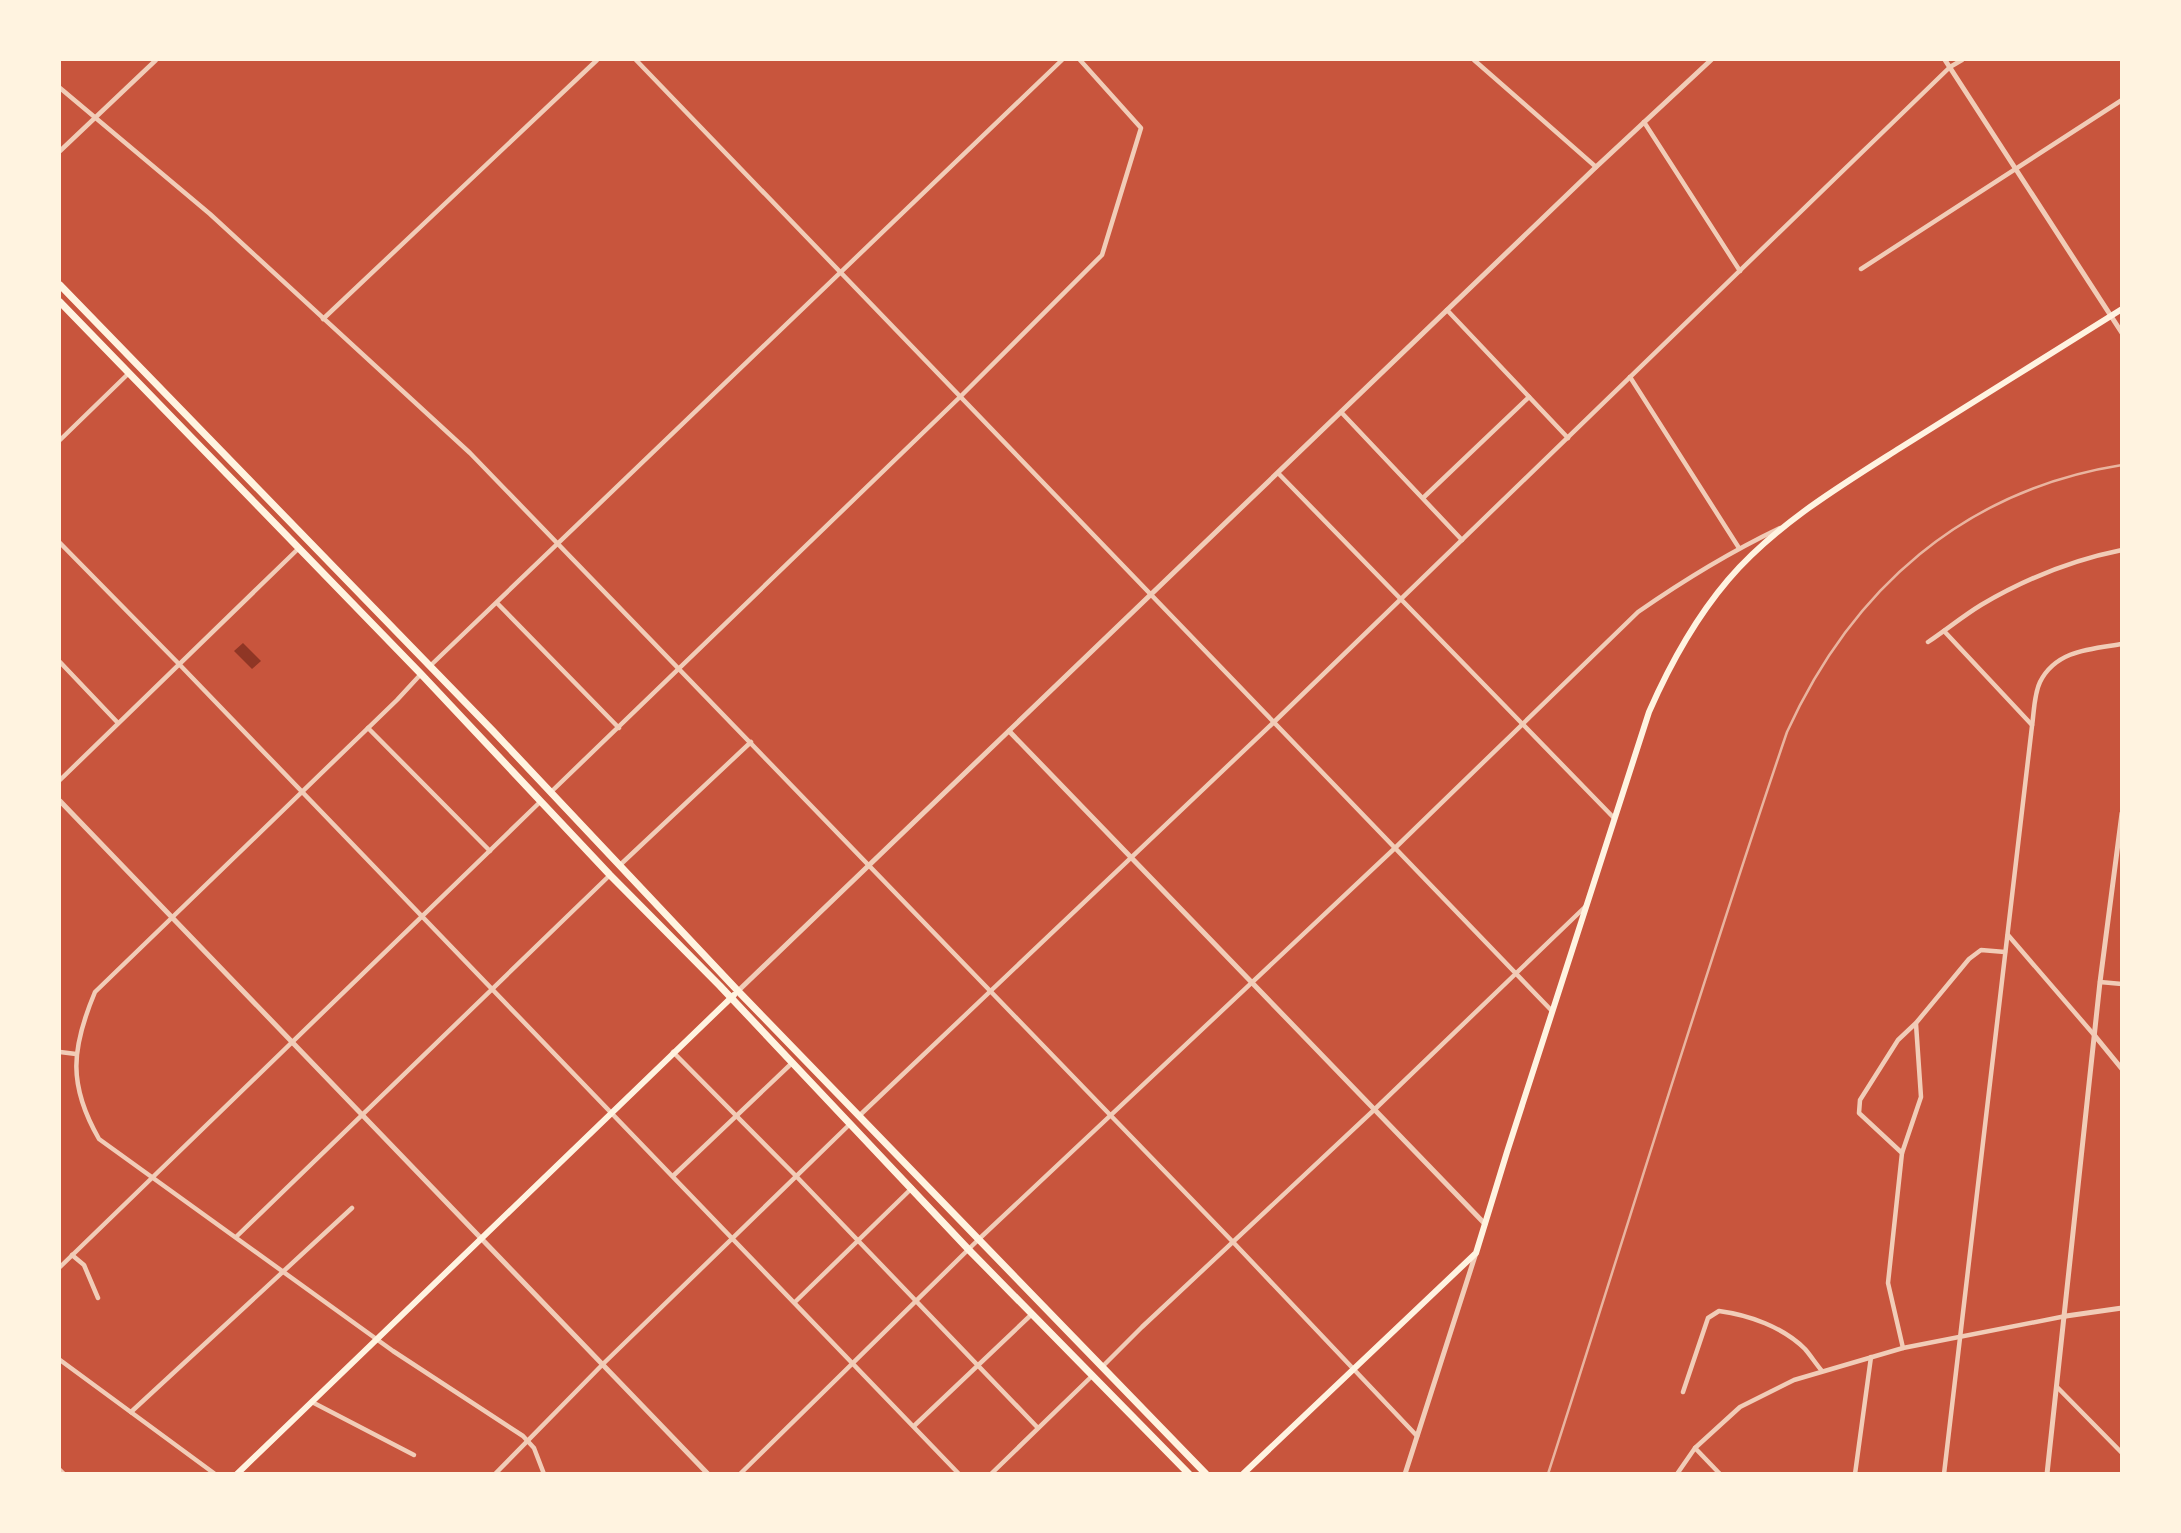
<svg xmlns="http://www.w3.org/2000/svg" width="2181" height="1533" viewBox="0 0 2181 1533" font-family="'Source Sans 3',sans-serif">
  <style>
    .water { fill: #8f3625 }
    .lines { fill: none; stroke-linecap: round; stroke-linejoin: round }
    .minor { stroke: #f1ccb7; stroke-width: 4.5 }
    .tertiary { stroke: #f1ccb7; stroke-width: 5 }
    .secondary { stroke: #fff3e0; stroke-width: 6 }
    .primary { stroke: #fff3e0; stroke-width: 6 }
    .trunk { stroke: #fff3e0; stroke-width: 7 }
    .rail { stroke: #e9b49f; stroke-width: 2.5 }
  </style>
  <rect width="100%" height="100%" fill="#c8553d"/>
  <!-- water -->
  <path class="water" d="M243,643L261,661L252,669L234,651Z"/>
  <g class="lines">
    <!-- minor -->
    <g class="minor">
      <path d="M636,60L1552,1011"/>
      <path d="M1474,60L1596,167"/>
      <path d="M60,88L210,214L470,453L1233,1242L1417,1436"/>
      <path d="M1644,122L1740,271"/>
      <path d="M60,151L156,60"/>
      <path d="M1861,269L2122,100"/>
      <path d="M1447,310L1568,438"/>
      <path d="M323,319L597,60"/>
      <path d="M1630,377L1739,548"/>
      <path d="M1341,412L1462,540"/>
      <path d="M60,440L129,373"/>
      <path d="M1278,473L1614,818"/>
      <path d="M1423,498L1529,397"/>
      <path d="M60,543L179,664L959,1474"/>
      <path d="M497,603L619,728"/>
      <path d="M1944,631L2032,725"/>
      <path d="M1928,642C1946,630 1963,616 1981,605C2025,579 2072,560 2122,550"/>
      <path d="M60,662L118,723"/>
      <path d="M430,666L1062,60"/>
      <path d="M421,674L397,700L95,992C71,1049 68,1085 99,1139L393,1351L523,1436L534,1448L544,1474"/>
      <path d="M368,728L490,851"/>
      <path d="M60,780L299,548"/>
      <path d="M551,792L961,396L1102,255L1141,128L1080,60"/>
      <path d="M620,865L751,742"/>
      <path d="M2008,935L2095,1036"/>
      <path d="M2100,982L2122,984"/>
      <path d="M60,1052L76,1054"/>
      <path d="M673,1052L796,1176L1038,1428"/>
      <path d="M860,1115L1274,722L1950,67L1962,60"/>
      <path d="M1902,1153L1921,1097L1916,1024"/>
      <path d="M673,1176L792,1063"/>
      <path d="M236,1237L610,875"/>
      <path d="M72,1255L84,1265L98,1298"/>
      <path d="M60,1267L540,802"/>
      <path d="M795,1302L912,1188"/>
      <path d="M1903,1348L1888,1283L1902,1153L1859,1113L1860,1100L1898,1040L1916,1023L1969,959L1981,950L2005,952"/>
      <path d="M60,1360L215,1474"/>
      <path d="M1102,1367L1142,1327L1375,1109L1585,907"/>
      <path d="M2057,1387L2122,1453"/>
      <path d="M1683,1392L1708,1318L1719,1311C1749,1315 1783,1327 1805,1349C1811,1356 1816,1364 1822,1371"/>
      <path d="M312,1402L414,1455"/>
      <path d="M131,1412L352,1208"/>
      <path d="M914,1426L1032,1314"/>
      <path d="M1695,1448L1720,1474"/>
      <path d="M60,1470L64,1474"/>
      <path d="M495,1474L603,1364L850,1124"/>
      <path d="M740,1474L979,1239L1395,848L1638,612C1684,580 1730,552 1780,528"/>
      <path d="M991,1474L1092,1376"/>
      <path d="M1677,1474L1695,1448L1740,1407L1794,1380L1903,1348L2066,1316"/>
      <path d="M1855,1474L1871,1357"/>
      <path d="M1944,1474L2032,726C2034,713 2034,694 2040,682C2056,650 2091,649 2122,644"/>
    </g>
    <!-- tertiary -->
    <g class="tertiary">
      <path d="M1945,60L2122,333"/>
      <path d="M1009,731L1485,1224"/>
      <path d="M60,801L708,1474"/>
      <path d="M738,991L1596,167L1711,60"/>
      <path d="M2095,1036L2122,1069"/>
      <path d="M2066,1316L2122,1308"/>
      <path d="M1405,1474L1476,1253"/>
      <path d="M2047,1474L2100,982L2122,813"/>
    </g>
    <!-- secondary -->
    <path class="secondary" d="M237,1474L734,995"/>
    <!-- primary -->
    <path class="primary" d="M1243,1474L1476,1253L1507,1152L1649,712C1670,664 1694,620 1728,580C1775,525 1840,486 1900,448C1974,401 2048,356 2122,309"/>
    <!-- trunk -->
    <g class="trunk">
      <path d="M60,285L494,732L738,991L1206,1474"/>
      <path d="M60,302L421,674L610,875L720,986L969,1250L1189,1474"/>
    </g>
    <!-- rail -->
    <path class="rail" d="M1548,1474C1628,1226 1703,978 1787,732C1852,589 1964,490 2122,465"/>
  </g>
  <!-- border -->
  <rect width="2181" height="1533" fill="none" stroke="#fff3e0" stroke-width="122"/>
</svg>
